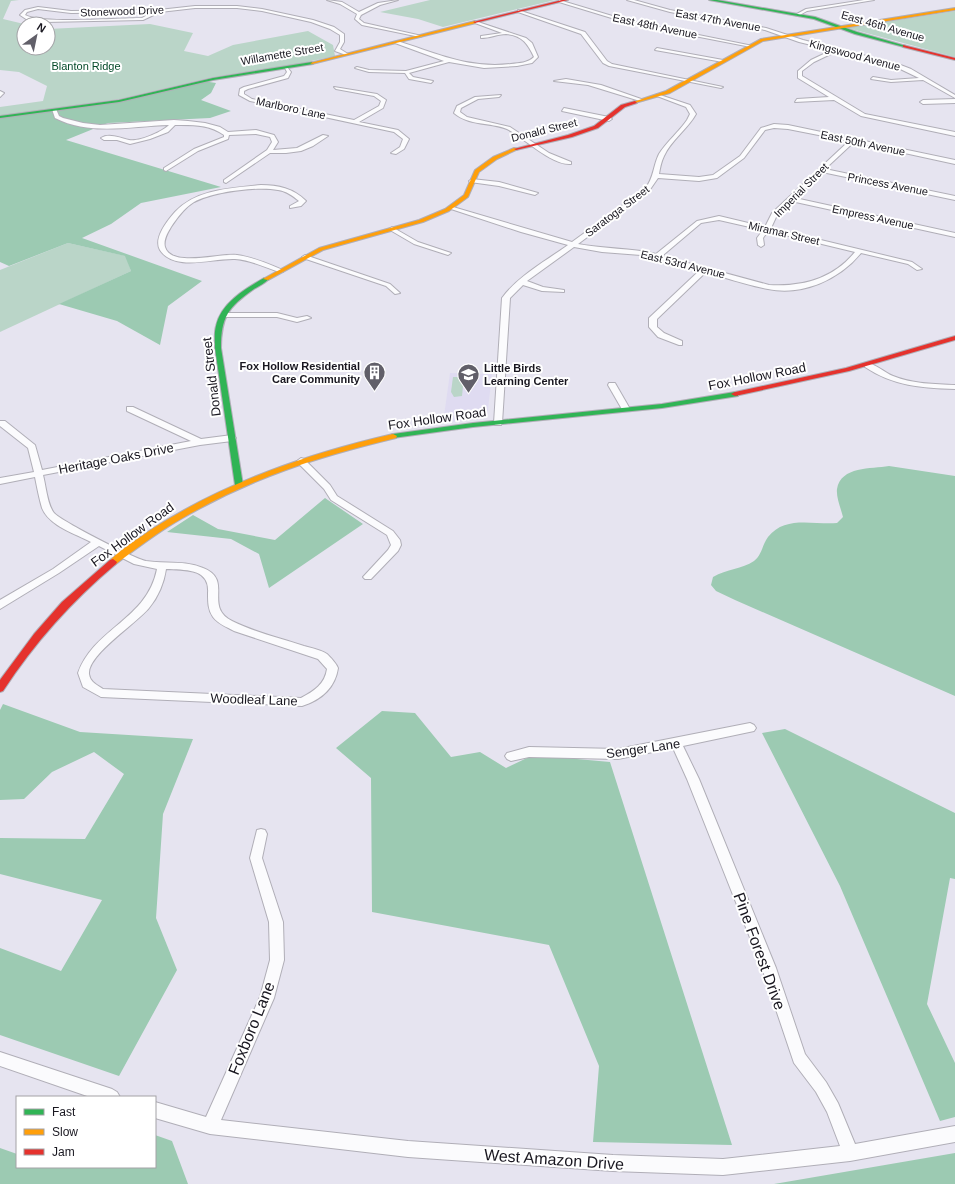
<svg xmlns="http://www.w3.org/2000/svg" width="955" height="1184" viewBox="0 0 955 1184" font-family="Arial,sans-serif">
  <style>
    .built { fill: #dfdbf1 }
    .green { fill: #bad5c8 }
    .forest { fill: #9ccab2 }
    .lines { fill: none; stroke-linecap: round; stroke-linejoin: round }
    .street-casing { stroke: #b0aeb7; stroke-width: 2 }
    .fast-casing { stroke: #b0aeb7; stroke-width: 2 }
    .slow-casing { stroke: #b0aeb7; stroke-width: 2 }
    .jam-casing { stroke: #b0aeb7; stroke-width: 2 }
    .street { fill: #fbfbfd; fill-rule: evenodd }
    .fast { fill: #30b455; fill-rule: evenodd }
    .slow { fill: #ff9f0a; fill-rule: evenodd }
    .jam { fill: #e5322d; fill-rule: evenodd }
    .labels { text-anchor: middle; stroke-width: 4; stroke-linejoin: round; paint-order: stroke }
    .far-street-label { font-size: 11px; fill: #191720; stroke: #fff }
    .far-park-label { font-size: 11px; fill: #054a29; stroke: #fff }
    .far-poi-label { font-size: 11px; font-weight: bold; fill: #191720; stroke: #fff; text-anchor: end }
    .street-label { font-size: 13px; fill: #191720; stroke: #fff }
    .near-street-label { font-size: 16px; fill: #191720; stroke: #fff }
  </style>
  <rect width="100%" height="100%" fill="#e6e4f0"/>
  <!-- built -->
  <path class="built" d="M450,373L492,374L487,418L443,423Z"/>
  <!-- green -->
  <g class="green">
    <path d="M0,0H19L11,1L3,19L24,24V48H48V29L150,24L193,33L184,51L208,56L233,45L308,31L333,45L335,56L293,65L213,77L119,99L0,116V107L43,101L47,86L19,72L0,70Z"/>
    <path d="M430,0H555L443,27L418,19L380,12Z"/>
    <path d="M955,11V57L848,28Z"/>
    <path d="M68,243L126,256L131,271L0,332V270Z"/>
    <path d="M453,377H464L462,396L454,397L451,392Z"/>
  </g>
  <!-- forest -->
  <g class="forest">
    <path d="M203,81L216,83L211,93L201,100L231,111L210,118L108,123L66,140L221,187L141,203L111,224L82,238L202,281L168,306L160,345L117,321L59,304L131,271L125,256L68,243L9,266L0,262V117L119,101Z"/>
    <path d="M889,466L955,476V696L735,600L716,591L711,585L713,577C727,569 742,569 754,561C762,555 762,545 768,537C785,515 813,525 837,523L843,517C841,509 836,497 837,489C841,466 871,469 889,466Z"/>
    <path d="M325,498L363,524L269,588L259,554L231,539L167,532L193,515L218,529L275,540Z"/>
    <path d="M3,704L80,732L193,739L163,814L156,918L177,970L119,1076L0,1035V948L61,971L102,900L0,874V838L85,839L124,774L94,752L52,772L24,799L0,800V710Z"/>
    <path d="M382,711L415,713L451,757L480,752L506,768L529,757L566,758L610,762L732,1145L593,1142L599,1066L549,945L372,912L371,778L336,748Z"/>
    <path d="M785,729L955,813V879L950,878L927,1004L955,1063V1117L940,1121L840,886L762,733Z"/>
    <path d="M155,1135L172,1141L188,1184H0V1148L17,1154V1167H155Z"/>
    <path d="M955,1153V1184H774Z"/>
  </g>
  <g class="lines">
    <defs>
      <g id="street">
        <path d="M327,0L342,2L359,12L378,3L398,0L380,5L361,15L359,19L364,23L422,36L420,37L362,25L355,19L357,14L340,4Z"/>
        <path d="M559,0L629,21L753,46L751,47L628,23L559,2Z"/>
        <path d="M627,0H634L670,10L766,28L803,40L898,64L911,69L955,95V98L923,80L891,82L871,79L873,77L891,80L919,78L894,66L837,51L814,62L802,71V76L865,114L955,132V136L861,116L834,100L795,102L797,99L829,97L798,78V71L811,60L832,50L799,42L765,30L670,12Z"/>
        <path d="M864,0H874L807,11L798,16L795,15L806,9Z"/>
        <path d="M195,6H237L262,9L313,20L334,27L344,34V42L340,49L348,54L346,55L335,51L340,42V35L330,29L311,22L262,11L237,8H195L160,12L143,20L45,22L26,19L20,15L25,10L38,7L71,11L159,10ZM38,9L71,13L153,12L142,18C119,18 41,24 25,15L27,12Z"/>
        <path d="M518,10L585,32L607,61L612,64L723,87L721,88L609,66L603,63L581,34L518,12Z"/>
        <path d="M475,21L526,38L532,43L538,57L532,63L517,66L484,68L449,62L409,73L413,77L433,81L431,83L409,79L405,73L369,72L355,68L357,67L369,70L406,71L444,61L395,43L397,41C437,53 467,69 511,64C519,63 528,63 534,57C528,44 522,35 506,34C498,34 490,38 481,38V36L502,33L475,23Z"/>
        <path d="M657,48L723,60L725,61L723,62L655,50Z"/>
        <path d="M287,67L291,72L288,78L248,89L244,91V94L252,99L354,120L379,106L381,101L374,96L336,89L334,87L377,94L386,100L383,108L359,122L398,130L409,139L404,149L396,154L391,153L400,147L403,139L394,132L250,101L239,95L240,89L244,87L284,76L287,72L285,68Z"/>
        <path d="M566,79L601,85L644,100L640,101L588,85L554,81Z"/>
        <path d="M0,91L4,93L0,97Z"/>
        <path d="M657,94L690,105L696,114C687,130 671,140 664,156C661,162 660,168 659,174L699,177L713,175L740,156L761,128L774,124L788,125L955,160V164L854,142L825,169L955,196V200L822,172L795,198L955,233V237L791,201L777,215L771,228L912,262L922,269L917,270L908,264L861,253C839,280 802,296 768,289C747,285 726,278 706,272L657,319V327L664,333L682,341V345H679L658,337L649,327V318L700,270L641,255L602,252L574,247L527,281L543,287L564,290V292L542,291L523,285L510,298L502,423L501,425H495L494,423L502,298C517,277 547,260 568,245L521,232L448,208L453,207L572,242L645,189C654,178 653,166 659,154C667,141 679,132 687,120L690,114L686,107L657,96ZM774,128L788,129L849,141L772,213L765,227L719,216L697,221L656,254C631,248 604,249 578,244L649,191L658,178L699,181L717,178L744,158L765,130ZM719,220L763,230L757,238L758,245L761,247L764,245L763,238L768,231L855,252C833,279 802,287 769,285L662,256L701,223Z"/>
        <path d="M501,95L499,97L478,99L461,108L460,112L467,117L510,127L549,153L571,162V164C552,166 523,137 507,129C490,122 469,126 454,113L457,106L475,97Z"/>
        <path d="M955,99V103L923,104L920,102L923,100Z"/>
        <path d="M564,108L609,117L612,119L609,121L562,111Z"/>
        <path d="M52,109H56L59,116L63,118L83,123L100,125L174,120L188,121L205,123L220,127L228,132L256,130L274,135L278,142L273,150L297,148L323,135L328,136L313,146L301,151L286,153H270L226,183L224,182V180L267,150L272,142L270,137L256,134L229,135L228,139L198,151L166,171L164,170V168L194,149L224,137V135C209,124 192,125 175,125L168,132L150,139L130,144L117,140H104L101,138C109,133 120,138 129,140C139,142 162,132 169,125C132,126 90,136 55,118Z"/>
        <path d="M472,179L499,182L538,193L535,195L499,186L470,182L469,181Z"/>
        <path d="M261,185C278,185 293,188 306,201L301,206L290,208V206L299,201C293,196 286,191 278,190C257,186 213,192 194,202C184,208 177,218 171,227C168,232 163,240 165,247C171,268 221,253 237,255C253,257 268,264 283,270V272H279C265,267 250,260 235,259C213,258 174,272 160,250C153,238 168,220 175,212C196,189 232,188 261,185Z"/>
        <path d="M392,227L418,242L451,253L448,255L414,244L390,230L389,229Z"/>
        <path d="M305,255L390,284L400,293L395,294L386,286L303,258L302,257Z"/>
        <path d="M222,313H277L297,318L307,316L311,318L297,322L277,317H222Z"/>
        <path d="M865,363C874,362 885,373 893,376C913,384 934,384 955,385V389C922,388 893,386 865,367Z"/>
        <path d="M609,383H615L630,409L629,411H623L608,385Z"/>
        <path d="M127,407H133L201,439L232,435L236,438L232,441L200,445L43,475C46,486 47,504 54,513C61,521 135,559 146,561C165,564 185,560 203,568C234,580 203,606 232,621C254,632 280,638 304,646C311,648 321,650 327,654C331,658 336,663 338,668C335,688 321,700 302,706L101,697L83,687L78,673C95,627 147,620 157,569L134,564L99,546L59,573L0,609V600L53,569L91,542C76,534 49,526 42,508C39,498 37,487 35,477L0,484V478L34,472L28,448L0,426V421H5L35,445L42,470L191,441L127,411ZM166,569C185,570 210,568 208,593C208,602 208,610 213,617C218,624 227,627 234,631L318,659L327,669C325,684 314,691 301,698L103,689C97,685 90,682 89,674C87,655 137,623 149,608C158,597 164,583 166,569Z"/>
        <path d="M301,458L304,459L330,485L337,496L393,531L400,540L401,545L398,551L371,579H365L363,577L388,550L391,545L387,535L331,500L324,489L298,463L297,461Z"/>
        <path d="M750,723L754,725L756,728L754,731L683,746L699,779L776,968L805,1054L826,1082L838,1103L855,1144L955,1126V1142L850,1161L723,1175L613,1171L408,1157L210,1134L155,1118V1102L206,1117L260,997L270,960L269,922L250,858L257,830L261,829L265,830L267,834L262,858L283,922L284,960L274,998L221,1120L408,1141L613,1155L723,1159L840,1146L827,1112L816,1092L794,1063L762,968L687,779L673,748L618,759L529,757L511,761L507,759L505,756L507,753L529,747L618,749Z"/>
        <path d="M0,1052L112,1089L117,1092L120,1097H90L0,1066Z"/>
      </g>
      <g id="fast">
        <path d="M709,0H717L815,17L857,32L906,46L904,47L855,34L814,19Z"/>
        <path d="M312,62L313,64L213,80L119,102L0,118V116L119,100L213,78Z"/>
        <path d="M264,278L269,279C265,283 259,286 254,289C228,307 221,317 221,348L243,485L239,487L235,485L215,348C215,341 214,333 216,326C221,303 245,289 264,278Z"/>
        <path d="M735,392H738V396L662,408L473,427L393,438L389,436L393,434L473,423L662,404Z"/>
      </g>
      <g id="slow">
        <path d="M955,8V10L763,41L670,93L635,103L633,102L666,91L761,39Z"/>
        <path d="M475,21L476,23L312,64L310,63Z"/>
        <path d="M514,148L518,149L497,159L479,172L468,197L449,211L423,222L323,250L268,280L263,279L319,248L419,220L445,209L464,195L475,170L493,157Z"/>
        <path d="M393,434L397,436L396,438C317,457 251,478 181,519C158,532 137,548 116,564L113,565L109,562C116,552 141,537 152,529C226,482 307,454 393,434Z"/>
      </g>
      <g id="jam">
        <path d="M562,0H568L475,23L473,22Z"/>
        <path d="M903,45L955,58V60L903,47Z"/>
        <path d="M635,101L637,103L625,107L598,128L572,137L516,150L514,149L568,135L594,126L621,105Z"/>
        <path d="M955,336V340L849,371L735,396L731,394L735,392L846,368Z"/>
        <path d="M113,559L117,562L116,564C72,601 35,642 3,691L0,692V680L34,634L62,602L110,560Z"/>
      </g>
    </defs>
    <!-- street casing -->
    <use href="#street" class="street-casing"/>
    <!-- fast casing -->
    <use href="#fast" class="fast-casing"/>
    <!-- slow casing -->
    <use href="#slow" class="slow-casing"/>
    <!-- jam casing -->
    <use href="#jam" class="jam-casing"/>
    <!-- street -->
    <use href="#street" class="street"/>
    <!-- fast -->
    <use href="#fast" class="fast"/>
    <!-- slow -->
    <use href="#slow" class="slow"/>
    <!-- jam -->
    <use href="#jam" class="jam"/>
  </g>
  <!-- icons -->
  <defs>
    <symbol id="building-pin" viewBox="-11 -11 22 30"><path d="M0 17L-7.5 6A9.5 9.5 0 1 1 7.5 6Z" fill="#615f69" stroke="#fff"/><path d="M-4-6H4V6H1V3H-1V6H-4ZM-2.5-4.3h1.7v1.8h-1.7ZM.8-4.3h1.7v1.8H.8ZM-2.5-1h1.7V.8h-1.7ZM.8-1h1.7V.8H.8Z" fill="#fff"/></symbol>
    <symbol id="school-pin" viewBox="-11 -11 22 30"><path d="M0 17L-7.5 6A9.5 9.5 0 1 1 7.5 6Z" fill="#615f69" stroke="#fff"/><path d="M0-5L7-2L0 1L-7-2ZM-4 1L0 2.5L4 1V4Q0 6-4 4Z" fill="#fff"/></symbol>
  </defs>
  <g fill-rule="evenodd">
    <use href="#building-pin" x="362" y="360" width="25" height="34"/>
    <use href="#school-pin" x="456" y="362" width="25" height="34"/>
  </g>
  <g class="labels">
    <!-- far-street labels -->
    <g class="far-street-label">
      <text transform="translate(122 11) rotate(-2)" y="4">Stonewood Drive</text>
      <text transform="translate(718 20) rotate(10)" y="4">East 47th Avenue</text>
      <text transform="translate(655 26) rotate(12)" y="4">East 48th Avenue</text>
      <text transform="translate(883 26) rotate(16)" y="4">East 46th Avenue</text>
      <text transform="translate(282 54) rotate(-10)" y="4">Willamette Street</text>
      <text transform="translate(855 55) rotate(15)" y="4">Kingswood Avenue</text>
      <text transform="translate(291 108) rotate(12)" y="4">Marlboro Lane</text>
      <text transform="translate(544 130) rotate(-14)" y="4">Donald Street</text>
      <text transform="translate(863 143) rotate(12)" y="4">East 50th Avenue</text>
      <text transform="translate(888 184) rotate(11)" y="4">Princess Avenue</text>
      <text transform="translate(801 190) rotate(-45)" y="4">Imperial Street</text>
      <text transform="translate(617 211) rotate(-37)" y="4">Saratoga Street</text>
      <text transform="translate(873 217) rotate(12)" y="4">Empress Avenue</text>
      <text transform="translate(784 233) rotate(13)" y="4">Miramar Street</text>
      <text transform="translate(683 264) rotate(14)" y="4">East 53rd Avenue</text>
    </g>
    <!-- far-park labels -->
    <g class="far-park-label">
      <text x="86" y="70">Blanton Ridge</text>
    </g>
    <!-- far-poi labels -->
    <g class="far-poi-label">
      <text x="360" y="370">Fox Hollow Residential<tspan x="360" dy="13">Care Community</tspan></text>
      <text x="484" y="372" text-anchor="start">Little Birds<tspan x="484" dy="13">Learning Center</tspan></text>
    </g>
    <!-- street labels -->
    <g class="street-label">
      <text transform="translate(757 376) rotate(-11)" y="5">Fox Hollow Road</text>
      <text transform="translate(211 377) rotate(-97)" y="5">Donald Street</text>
      <text transform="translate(437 418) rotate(-8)" y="5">Fox Hollow Road</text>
      <text transform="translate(116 458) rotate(-11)" y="5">Heritage Oaks Drive</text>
      <text transform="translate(132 534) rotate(-36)" y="5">Fox Hollow Road</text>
      <text transform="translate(254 699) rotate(2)" y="5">Woodleaf Lane</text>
      <text transform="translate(643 748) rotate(-8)" y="5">Senger Lane</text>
    </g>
    <!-- near-street labels -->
    <g class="near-street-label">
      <text transform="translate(760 951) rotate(70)" y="6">Pine Forest Drive</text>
      <text transform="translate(251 1028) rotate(-68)" y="6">Foxboro Lane</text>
      <text transform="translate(554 1159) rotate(4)" y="6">West Amazon Drive</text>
    </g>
  </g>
  <!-- legend -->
  <rect x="16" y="1096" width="140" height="72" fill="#ffffff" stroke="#a3a2a6"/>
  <rect x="24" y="1109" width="20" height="6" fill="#30b455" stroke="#a3a2a6"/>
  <text x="52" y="1116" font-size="12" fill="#191720">Fast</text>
  <rect x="24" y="1129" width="20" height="6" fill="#ff9f0a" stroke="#a3a2a6"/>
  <text x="52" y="1136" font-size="12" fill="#191720">Slow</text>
  <rect x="24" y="1149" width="20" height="6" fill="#e5322d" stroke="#a3a2a6"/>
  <text x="52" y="1156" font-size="12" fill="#191720">Jam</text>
  <!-- north arrow -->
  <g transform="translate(36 36) rotate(33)"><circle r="19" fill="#ffffff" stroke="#a3a2a6"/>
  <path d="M0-3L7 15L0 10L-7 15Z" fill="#615f69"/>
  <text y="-6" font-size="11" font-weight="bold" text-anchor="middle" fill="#191720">N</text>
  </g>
</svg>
